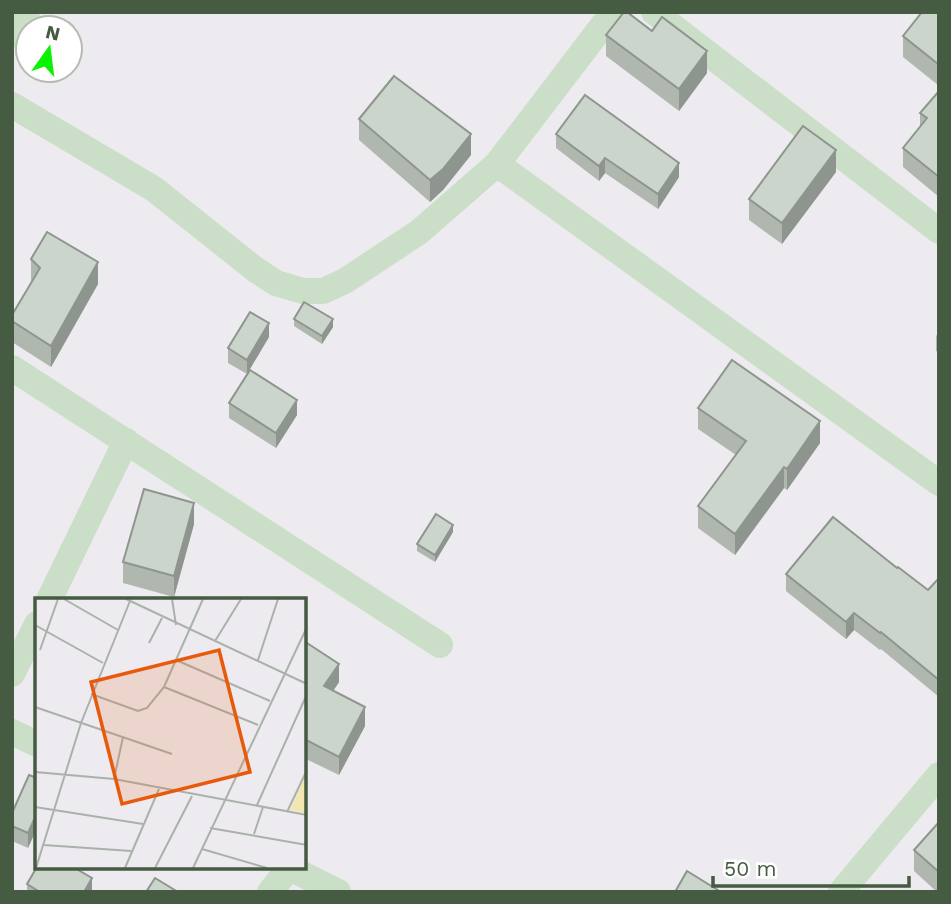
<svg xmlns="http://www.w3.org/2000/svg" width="951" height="904" viewBox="0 0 951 904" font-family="'Work Sans',sans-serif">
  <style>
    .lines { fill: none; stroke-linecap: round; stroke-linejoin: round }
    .street { stroke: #cbdfc8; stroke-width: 26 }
    .wall { fill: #afb7af }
    .shaded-wall { fill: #8e958e }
    .building { fill: #cbd5cb; stroke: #8e958e; stroke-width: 2 }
    .inset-road { fill: none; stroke: #aab1aa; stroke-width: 2 }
    .view { fill: #e8590c; fill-opacity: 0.15; stroke: #e8590c; stroke-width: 3.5 }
    .inset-edge { fill: none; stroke: #455b42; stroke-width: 3.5 }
  </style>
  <rect width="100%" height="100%" fill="#edebef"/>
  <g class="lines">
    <!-- street -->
    <g class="street">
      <path d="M654,12L939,231"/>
      <path d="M12,34L27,12"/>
      <path d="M12,105L154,189L256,270L276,283L303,291H323L345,281L419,232L497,164L613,12"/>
      <path d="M497,164L939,483"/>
      <path d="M12,368L440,645"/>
      <path d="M49,600L126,441"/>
      <path d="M12,674L37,624"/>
      <path d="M12,732L37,744"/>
      <path d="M288,867L338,892"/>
      <path d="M270,892L289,868"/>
      <path d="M841,892L939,775"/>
    </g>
  </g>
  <!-- wall -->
  <g class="wall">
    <path d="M939,12V84L938,85L903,57V36Z"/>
    <path d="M606,35L707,73L679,111L606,56Z"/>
    <path d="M939,91V197L903,167V148L920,127V113Z"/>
    <path d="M359,119L471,155L443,190L430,202L359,140Z"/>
    <path d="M556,134L679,177L658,209L605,173L599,181L556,148Z"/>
    <path d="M836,172L782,244L749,220V199Z"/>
    <path d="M31,259L98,284L51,367L12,342V315L32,282L31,280Z"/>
    <path d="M294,319L333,327L322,344L294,326Z"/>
    <path d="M939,332V353L936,351V336Z"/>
    <path d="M269,337L247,374L228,363V348Z"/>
    <path d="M229,403L297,415L276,448L229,418Z"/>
    <path d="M698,408L820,443L787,490L784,488L735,555L698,528V506L736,455L698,429Z"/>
    <path d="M194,524L174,597L123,583V562Z"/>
    <path d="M453,532L435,562L417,551V544Z"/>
    <path d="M897,568L928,590L939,578V697L881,649L880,650L854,630L846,639L786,591V574Z"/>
    <path d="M304,641L339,682L333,691L365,726L339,775L304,758Z"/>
    <path d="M37,778V828L28,848L12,841V813Z"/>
    <path d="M939,822V892H937L914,871V850Z"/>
    <path d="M27,884L92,892H27Z"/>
  </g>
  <!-- shaded-wall -->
  <g class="shaded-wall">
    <path d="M707,51V73L679,111V89Z"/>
    <path d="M939,62V84L938,85V64Z"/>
    <path d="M471,134V155L443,190L430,202V180Z"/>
    <path d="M836,150V172L782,244V223Z"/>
    <path d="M605,158V173L599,181V166Z"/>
    <path d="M679,163V177L658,209V194Z"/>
    <path d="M98,262V284L51,367V346Z"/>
    <path d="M333,319V327L322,344V336Z"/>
    <path d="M269,323V337L247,374V360Z"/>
    <path d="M297,400V415L276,448V433Z"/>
    <path d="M820,421V443L787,490V469Z"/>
    <path d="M784,467V488L735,555V534Z"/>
    <path d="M194,503V524L174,597V576Z"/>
    <path d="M453,525V532L435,562V555Z"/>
    <path d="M854,613V630L846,639V622Z"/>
    <path d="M339,664V682L324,705V686Z"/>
    <path d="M365,707V726L339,775V757Z"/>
    <path d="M37,813V828L28,848V833Z"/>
    <path d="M92,878V892H84Z"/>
  </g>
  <!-- building -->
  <g class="building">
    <path d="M624,12H627L652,31L662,17L707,51L679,89L606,35Z"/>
    <path d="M922,12H939V62L938,64L903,36Z"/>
    <path d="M394,76L471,134L443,169L430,180L359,119Z"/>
    <path d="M939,91V177L903,148L927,118L920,113Z"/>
    <path d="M585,95L679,163L658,194L605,158L599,166L556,134Z"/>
    <path d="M803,126L836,150L782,223L749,199Z"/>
    <path d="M47,232L98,262L51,346L12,321V315L40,268L31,259Z"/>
    <path d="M304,302L333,319L322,336L294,319Z"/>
    <path d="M250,312L269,323L247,360L228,348Z"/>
    <path d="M732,360L820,421L787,469L784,467L735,534L698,506L746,441L698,408Z"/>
    <path d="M250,370L297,400L276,433L229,403Z"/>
    <path d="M144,489L194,503L174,576L123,562Z"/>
    <path d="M436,514L453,525L435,555L417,544Z"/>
    <path d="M833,517L897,568L898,567L928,590L939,578V680L881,632L880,633L854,613L846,622L786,574Z"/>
    <path d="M304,641L339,664L324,686L365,707L339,757L304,739Z"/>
    <path d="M29,775L37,778V813L28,833L12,826V813Z"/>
    <path d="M939,822V872L914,850Z"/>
    <path d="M37,867H73L92,878L84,892H40L27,884Z"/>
    <path d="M687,871L721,892H675Z"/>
    <path d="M155,878L178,892H146Z"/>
  </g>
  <!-- overview -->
  <g transform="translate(35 598)">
    <rect width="271" height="271" fill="#edebef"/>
    <path d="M271,177V215L255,212Z" fill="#f4e6b3"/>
    <path class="inset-road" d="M29,1L83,32M91,1L272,86M137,1L141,27M0,27L68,65M180,43L206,1M114,45L127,20M5,52L23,1M141,62L235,103M223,62L243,1M129,89L223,127M56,96L103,113L112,110L129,89L168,1M0,109L137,156M0,174L79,181L272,217M79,181L88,139M222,207L272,96M0,209L108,226M252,214L272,172M175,230L272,247M219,236L228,209M9,247L96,253M167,251L232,270M1,270L46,125L95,3M90,270L124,191M120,270L157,198M158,270L272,29"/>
    <path class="view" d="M184,52L215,174L87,206L56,84Z"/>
    <rect width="271" height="271" class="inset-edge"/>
  </g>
  <!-- border -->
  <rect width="951" height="904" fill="none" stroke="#455b42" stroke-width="28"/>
  <!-- north arrow -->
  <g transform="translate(49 49) rotate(14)"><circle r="33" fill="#ffffff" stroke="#b5bdb3" stroke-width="2"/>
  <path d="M0-5L12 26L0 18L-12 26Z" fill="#0af103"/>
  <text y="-10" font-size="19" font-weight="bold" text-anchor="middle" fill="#455b42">N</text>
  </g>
  <!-- scale -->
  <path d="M713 876v10h196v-10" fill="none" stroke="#455b42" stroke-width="3.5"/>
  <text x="724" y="876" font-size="21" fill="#455b42" stroke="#ffffff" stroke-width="5" paint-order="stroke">50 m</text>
</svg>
